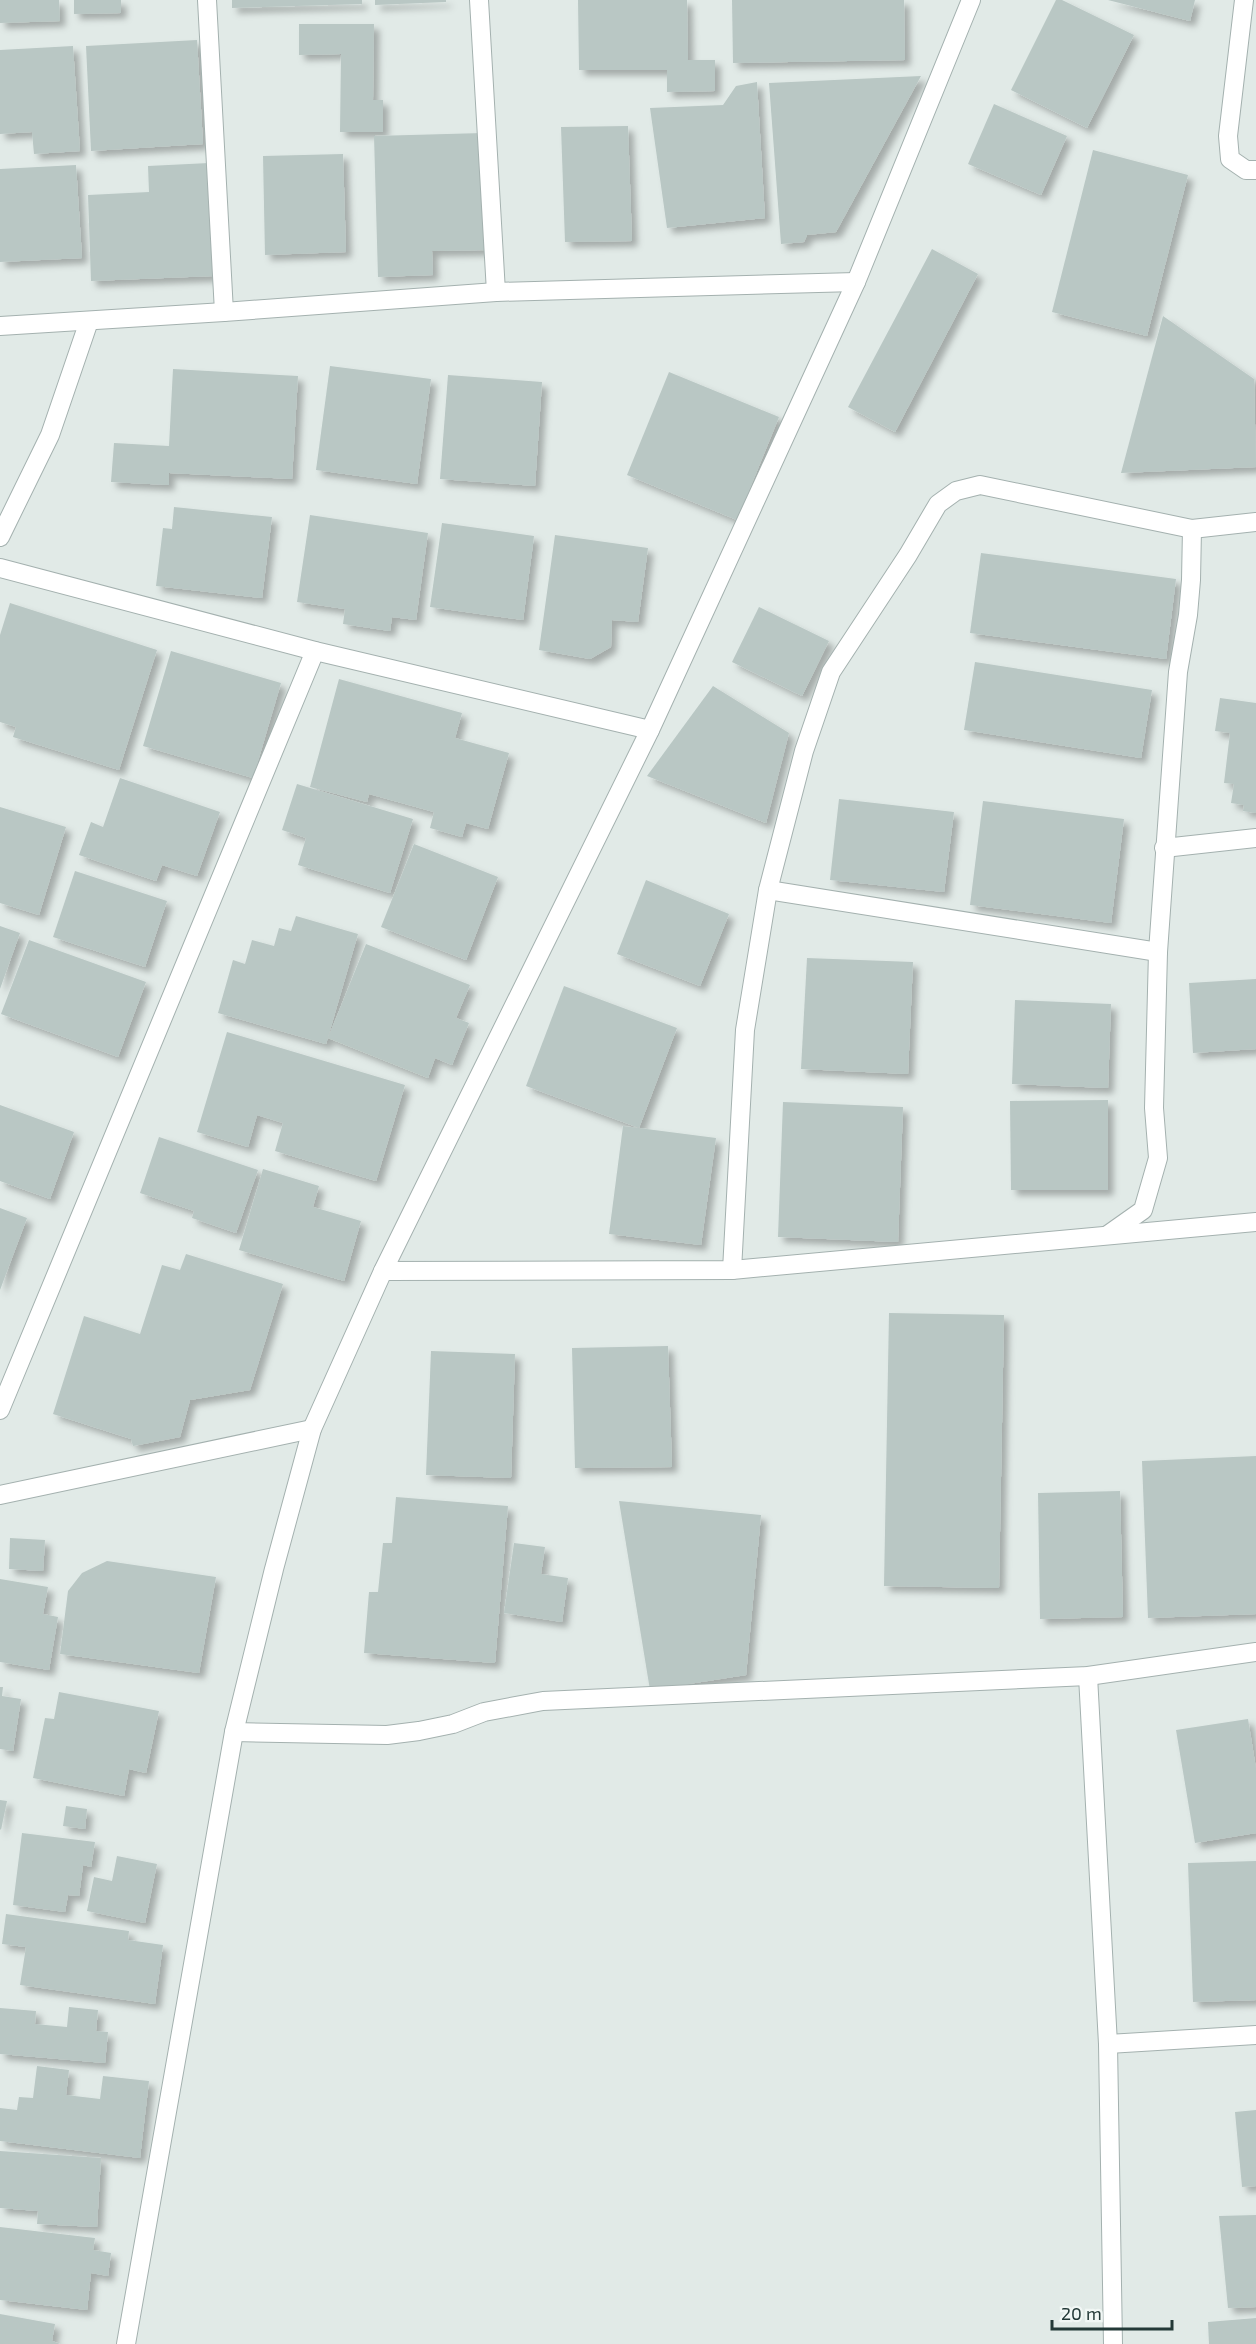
<svg xmlns="http://www.w3.org/2000/svg" width="1256" height="2344" viewBox="0 0 1256 2344" font-family="'Exo 2',sans-serif">
  <style>
    .building { fill: #b9c7c4; filter: url(#shadow) }
    .lines { fill: none; stroke-linecap: round; stroke-linejoin: round }
    .minor-casing { stroke: #a4b1af; stroke-width: 20 }
    .minor { stroke: #fff; stroke-width: 18 }
  </style>
  <defs>
    <filter id="shadow"><feDropShadow dx="5.5" dy="5.5" stdDeviation="3" flood-color="#0004"/></filter>
  </defs>
  <rect width="100%" height="100%" fill="#e1eae7"/>
  <!-- building -->
  <g class="building">
    <path d="M0,0H59L60,21L0,23Z"/>
    <path d="M74,0H121V13L74,14Z"/>
    <path d="M232,0H362V4L232,8Z"/>
    <path d="M375,0H446V2L375,5Z"/>
    <path d="M578,0H687L688,60H715V91L667,92V70H579Z"/>
    <path d="M732,0H904L905,60L733,63Z"/>
    <path d="M1056,0H1062L1134,35L1087,128L1011,90Z"/>
    <path d="M1108,0H1195L1190,21Z"/>
    <path d="M299,24H374L373,100H383V132H340L341,54L299,55Z"/>
    <path d="M197,40L203,144L91,151L86,46Z"/>
    <path d="M73,46L80,151L34,154L32,132L0,134V50Z"/>
    <path d="M921,76L836,232L807,235L804,242L781,244L769,83Z"/>
    <path d="M757,82L765,218L667,228L650,108L723,105L736,86Z"/>
    <path d="M994,104L1067,136L1041,195L968,164Z"/>
    <path d="M628,126L632,241L565,242L561,127Z"/>
    <path d="M483,133L486,250L432,251L433,275L378,277L374,136Z"/>
    <path d="M1093,150L1188,175L1147,336L1052,312Z"/>
    <path d="M343,154L346,252L265,255L263,156Z"/>
    <path d="M209,163L213,276L91,281L88,195L149,192L148,166Z"/>
    <path d="M76,165L82,258L0,262V169Z"/>
    <path d="M932,249L978,274L895,432L848,407Z"/>
    <path d="M1163,316L1254,379L1256,467L1121,473Z"/>
    <path d="M330,366L431,379L417,484L316,470Z"/>
    <path d="M173,369L298,376L292,479L169,473V485L111,482L114,443L169,446Z"/>
    <path d="M669,372L779,417L737,520L627,475Z"/>
    <path d="M448,375L542,382L535,486L440,479Z"/>
    <path d="M174,507L272,517L262,598L156,586L163,528L172,529Z"/>
    <path d="M310,515L428,533L416,620L392,617L390,631L343,624L345,609L297,602Z"/>
    <path d="M442,523L534,536L523,620L430,607Z"/>
    <path d="M555,535L648,548L638,622L612,620L611,647L590,659L539,650Z"/>
    <path d="M981,553L1176,579L1166,659L970,633Z"/>
    <path d="M10,603L157,650L119,770L13,737L16,727L0,722V635Z"/>
    <path d="M759,607L829,641L802,696L732,662Z"/>
    <path d="M171,651L281,683L253,778L143,746Z"/>
    <path d="M975,662L1152,690L1141,758L964,730Z"/>
    <path d="M339,679L462,713L455,738L509,753L488,829L466,823L462,837L430,828L434,812L369,794L367,802L310,787Z"/>
    <path d="M713,686L789,733L766,823L647,776Z"/>
    <path d="M1220,698L1256,703V813L1243,811L1244,805L1231,803L1234,784L1224,783L1230,733L1215,731Z"/>
    <path d="M120,778L220,812L197,876L162,865L156,881L79,855L91,822L103,827Z"/>
    <path d="M297,784L413,819L390,893L298,865L306,838L282,830Z"/>
    <path d="M839,799L954,812L944,892L830,880Z"/>
    <path d="M983,801L1124,819L1111,923L970,905Z"/>
    <path d="M0,807L66,827L39,915L0,903Z"/>
    <path d="M414,844L498,877L466,960L381,927Z"/>
    <path d="M75,871L167,901L145,967L53,937Z"/>
    <path d="M646,880L729,914L700,986L617,954Z"/>
    <path d="M296,916L358,934L326,1044L218,1013L233,960L245,964L252,940L274,946L279,928L291,931Z"/>
    <path d="M0,926L20,933L0,989Z"/>
    <path d="M29,940L146,982L118,1057L1,1014Z"/>
    <path d="M366,944L470,985L456,1018L469,1023L452,1065L435,1058L428,1078L328,1038Z"/>
    <path d="M807,958L913,962L908,1074L801,1069Z"/>
    <path d="M1256,979V1049L1193,1053L1189,983Z"/>
    <path d="M564,986L677,1028L639,1128L526,1086Z"/>
    <path d="M1015,1000L1111,1004L1108,1088L1012,1084Z"/>
    <path d="M227,1032L405,1085L376,1181L275,1151L283,1123L257,1115L248,1147L197,1132Z"/>
    <path d="M1108,1100V1190H1011L1010,1101Z"/>
    <path d="M783,1102L903,1107L898,1242L778,1237Z"/>
    <path d="M0,1105L74,1132L50,1199L0,1181Z"/>
    <path d="M623,1126L716,1138L701,1245L609,1234Z"/>
    <path d="M159,1137L258,1170L236,1233L192,1218L194,1211L140,1193Z"/>
    <path d="M263,1169L319,1186L313,1207L361,1221L344,1281L239,1250Z"/>
    <path d="M0,1208L27,1218L0,1290Z"/>
    <path d="M186,1254L283,1284L250,1390L190,1400L180,1437L133,1446L131,1439L53,1414L84,1316L140,1334L162,1265L180,1270Z"/>
    <path d="M889,1313L1004,1315L999,1588L884,1586Z"/>
    <path d="M668,1346L672,1467L575,1468L572,1348Z"/>
    <path d="M431,1351L515,1354L511,1478L426,1475Z"/>
    <path d="M1256,1456V1614L1148,1618L1142,1461Z"/>
    <path d="M1120,1491L1123,1617L1040,1619L1038,1493Z"/>
    <path d="M396,1497L508,1506L495,1663L364,1653L369,1592H378L383,1543H392Z"/>
    <path d="M619,1501L761,1515L746,1675L650,1690Z"/>
    <path d="M10,1538L45,1540L43,1571L9,1569Z"/>
    <path d="M514,1543L545,1547L541,1574L568,1578L562,1622L504,1613Z"/>
    <path d="M107,1561L216,1577L199,1673L60,1654L68,1591L82,1573Z"/>
    <path d="M0,1579L48,1587L43,1614L58,1617L49,1670L0,1662Z"/>
    <path d="M0,1687H3L2,1696L21,1699L13,1751L0,1749Z"/>
    <path d="M59,1692L159,1711L146,1773L129,1769L124,1796L33,1778L45,1718L54,1719Z"/>
    <path d="M1248,1719L1256,1769V1833L1195,1843L1176,1730Z"/>
    <path d="M0,1800L7,1801L1,1830L0,1829Z"/>
    <path d="M66,1806L87,1809L85,1829L63,1826Z"/>
    <path d="M22,1833L95,1842L91,1867L83,1865L79,1896L68,1895L65,1912L13,1905Z"/>
    <path d="M117,1856L157,1864L145,1923L87,1911L94,1877L112,1881Z"/>
    <path d="M1256,1861V2000L1193,2002L1188,1863Z"/>
    <path d="M6,1914L129,1931L128,1940L163,1945L155,2004L20,1985L26,1947L2,1944Z"/>
    <path d="M69,2007L98,2010L96,2031L108,2032L105,2063L0,2054V2008L36,2011L35,2024L67,2027Z"/>
    <path d="M37,2066L69,2070L66,2095L100,2099L103,2076L149,2081L140,2158L0,2141V2108L17,2110L19,2097L33,2098Z"/>
    <path d="M1256,2110V2186L1242,2187L1235,2112Z"/>
    <path d="M0,2151L101,2158L97,2227L37,2224L38,2211L0,2208Z"/>
    <path d="M1256,2215V2307L1228,2308L1219,2216Z"/>
    <path d="M0,2227L95,2238L93,2250L111,2253L108,2276L91,2273L87,2310L0,2300Z"/>
    <path d="M0,2314L55,2324L52,2341L60,2344H0Z"/>
    <path d="M1256,2318V2344H1209L1208,2322Z"/>
  </g>
  <g class="lines">
    <defs>
      <g id="minor">
        <path d="M207,0L224,312"/>
        <path d="M479,0L496,292"/>
        <path d="M1244,0L1228,136L1230,159L1246,170H1256"/>
        <path d="M0,326L224,312L496,292L856,282"/>
        <path d="M0,537L50,435L89,321"/>
        <path d="M0,568L315,651L650,730"/>
        <path d="M1164,848L1256,838"/>
        <path d="M768,890L1158,952"/>
        <path d="M1109,1234L1143,1210L1158,1158L1154,1108L1158,952L1178,672L1188,615L1191,580L1192,529"/>
        <path d="M732,1270L745,1030L768,890L804,751L831,672L908,555L938,504L956,491L980,485L1192,529L1256,522"/>
        <path d="M383,1271L732,1270L1256,1222"/>
        <path d="M0,1410L315,651"/>
        <path d="M0,1495L312,1429"/>
        <path d="M1088,1676L1108,2044L1113,2344"/>
        <path d="M234,1732L387,1735L419,1731L453,1724L484,1712L543,1701L1088,1676L1256,1652"/>
        <path d="M1108,2044L1256,2035"/>
        <path d="M126,2344L234,1732L274,1569L312,1429L383,1271L650,730L856,282L971,0"/>
      </g>
    </defs>
    <!-- minor casing -->
    <use href="#minor" class="minor-casing"/>
    <!-- minor -->
    <use href="#minor" class="minor"/>
  </g>
  <!-- scale -->
  <path d="M1052 2320v9h120v-9" fill="none" stroke="#233937" stroke-width="3"/>
  <text x="1061" y="2320" font-size="18" fill="#233937" stroke="#f1f7f5" stroke-width="4.5" paint-order="stroke">20 m</text>
</svg>
